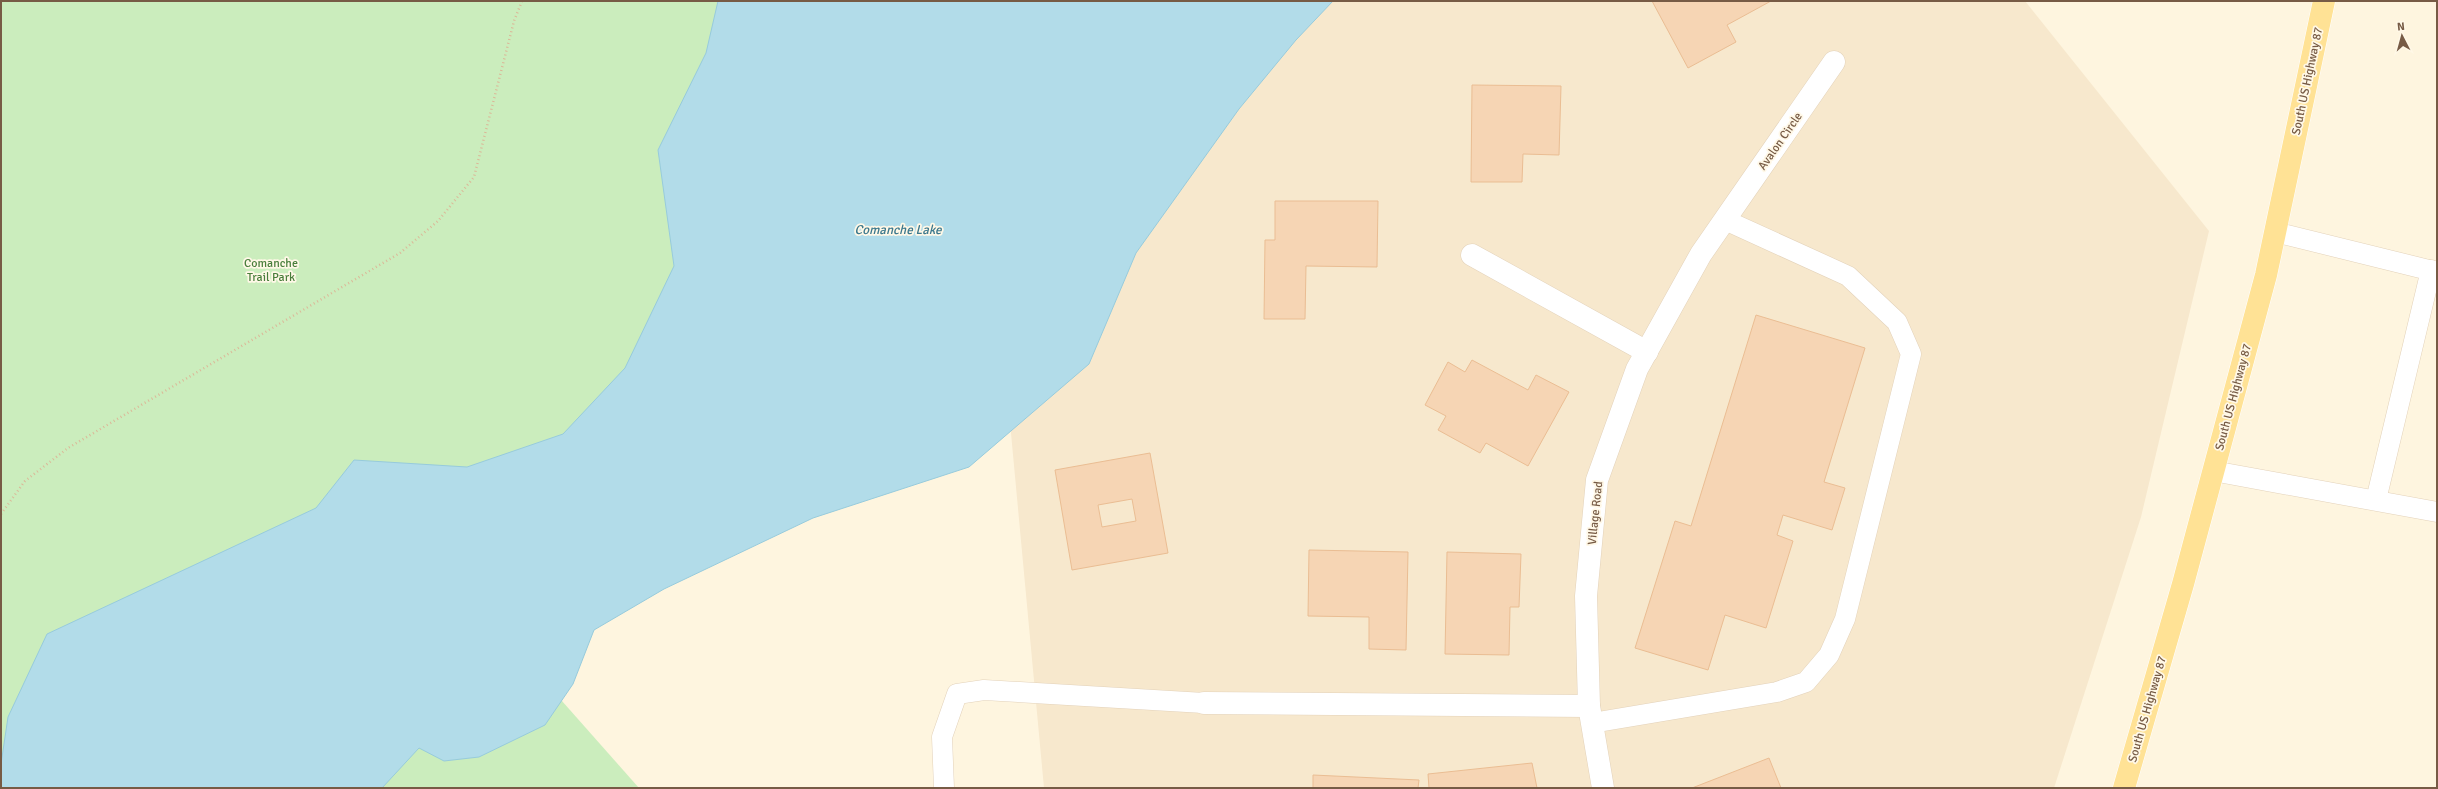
<svg xmlns="http://www.w3.org/2000/svg" width="2438" height="789" viewBox="0 0 2438 789" font-family="Signika,sans-serif">
  <style>
    .residential { fill: #f7e8cd }
    .green { fill: #cbedbd }
    .water { fill: #b2dce9; stroke: #97cbdc }
    .building { fill: #f6d5b4; stroke: #eabd93; fill-rule: evenodd }
    .lines { fill: none; stroke-linecap: round; stroke-linejoin: round }
    .service-casing { stroke: #e3d2ba; stroke-width: 21 }
    .minor-casing { stroke: #e3d2ba; stroke-width: 23 }
    .primary-casing { stroke: #fff; stroke-width: 23 }
    .path { stroke: #dbb898; stroke-width: 2.5; stroke-dasharray: 1 3; stroke-linecap: butt }
    .service { stroke: #fff; stroke-width: 20 }
    .minor { stroke: #fff; stroke-width: 22 }
    .primary { stroke: #ffe295; stroke-width: 22 }
    .labels { text-anchor: middle; stroke-width: 3.5; stroke-linejoin: round; paint-order: stroke }
    .street-label { font-size: 12px; fill: #775b45; stroke: #fff8e7 }
    .park-label { font-size: 12px; fill: #497e3b; stroke: #fff8e7 }
    .water-label { font-size: 13px; font-style: italic; fill: #3c788d; stroke: #fff8e7 }
  </style>
  <rect width="100%" height="100%" fill="#fef5df"/>
  <!-- residential -->
  <path class="residential" d="M1281,1H2025L2209,231L2141,517L2054,788H1044L1008,401Z"/>
  <!-- green -->
  <g class="green">
    <path d="M1,1H809L702,356L1,788Z"/>
    <path d="M501,632L639,788H288Z"/>
  </g>
  <!-- water -->
  <path class="water" d="M718,1H1333L1296,40L1239,109L1136,253L1089,364L969,467L813,518L664,589L594,630L573,684L545,725L479,757L444,761L419,748L382,788H1V764L8,717L47,634L316,508L354,460L467,467L563,434L625,368L674,266L658,150L706,53Z"/>
  <!-- building -->
  <g class="building">
    <path d="M1652,1H1771L1727,25L1736,42L1688,68Z"/>
    <path d="M1472,85L1561,86L1559,155L1523,154L1522,182H1471Z"/>
    <path d="M1275,201H1378L1377,267L1306,266L1305,319H1264L1265,240H1275Z"/>
    <path d="M1756,315L1865,348L1824,482L1845,488L1832,530L1783,515L1777,535L1793,541L1766,628L1725,615L1708,670L1635,648L1675,521L1691,526Z"/>
    <path d="M1472,360L1528,390L1536,375L1569,392L1528,466L1486,443L1480,453L1438,430L1446,416L1425,405L1448,362L1465,372Z"/>
    <path d="M1150,453L1168,553L1072,570L1055,470ZM1132,499L1136,521L1102,527L1098,505Z"/>
    <path d="M1309,550L1408,552L1406,650L1369,649V617L1308,616Z"/>
    <path d="M1447,552L1521,554L1519,607H1510L1509,655L1445,654Z"/>
    <path d="M1769,758L1781,788H1692Z"/>
    <path d="M1532,763L1537,788H1429L1428,774Z"/>
    <path d="M1313,775L1419,780L1418,788H1313Z"/>
  </g>
  <g class="lines">
    <defs>
      <g id="service">
        <path d="M2275,232L2437,272"/>
        <path d="M2213,471L2437,512"/>
        <path d="M2376,500L2431,270"/>
        <path d="M1592,723L1777,692L1806,682L1829,655L1845,619L1911,354L1897,322L1848,276L1725,220"/>
        <path d="M944,788L942,737L957,694L984,690L1204,703"/>
      </g>
      <g id="minor">
        <path d="M1472,255L1647,352"/>
        <path d="M1204,703L1589,706"/>
        <path d="M1603,788L1589,706L1586,596L1597,480L1637,369L1701,254L1834,62"/>
      </g>
      <path id="primary" d="M2124,788L2183,584L2266,275L2324,1"/>
    </defs>
    <!-- service casing -->
    <use href="#service" class="service-casing"/>
    <!-- minor casing -->
    <use href="#minor" class="minor-casing"/>
    <!-- primary casing -->
    <use href="#primary" class="primary-casing"/>
    <!-- path -->
    <path class="path" d="M1,514L25,481L68,448L400,253L438,221L474,177L514,21L522,1"/>
    <!-- service -->
    <use href="#service" class="service"/>
    <!-- minor -->
    <use href="#minor" class="minor"/>
    <!-- primary -->
    <use href="#primary" class="primary"/>
  </g>
  <g class="labels">
    <!-- street labels -->
    <g class="street-label">
      <text transform="translate(2307 81) rotate(-78)" y="4">South US Highway 87</text>
      <text transform="translate(1780 141) rotate(-55)" y="4">Avalon Circle</text>
      <text transform="translate(2233 397) rotate(-75)" y="4">South US Highway 87</text>
      <text transform="translate(1595 513) rotate(-84)" y="4">Village Road</text>
      <text transform="translate(2147 709) rotate(-74)" y="4">South US Highway 87</text>
    </g>
    <!-- park labels -->
    <g class="park-label">
      <text x="271" y="267">Comanche<tspan x="271" dy="14">Trail Park</tspan></text>
    </g>
    <!-- water labels -->
    <g class="water-label">
      <text x="898" y="234">Comanche Lake</text>
    </g>
  </g>
  <!-- border -->
  <rect width="2438" height="789" fill="none" stroke="#775b45" stroke-width="4"/>
  <!-- north arrow -->
  <g transform="translate(2402 36) rotate(354)" stroke="#fff8e7" stroke-width="3" paint-order="stroke">
  <path d="M0-3L7 15L0 10L-7 15Z" fill="#775b45"/>
  <text y="-6" font-size="11" font-weight="bold" text-anchor="middle" fill="#775b45">N</text>
  </g>
</svg>
